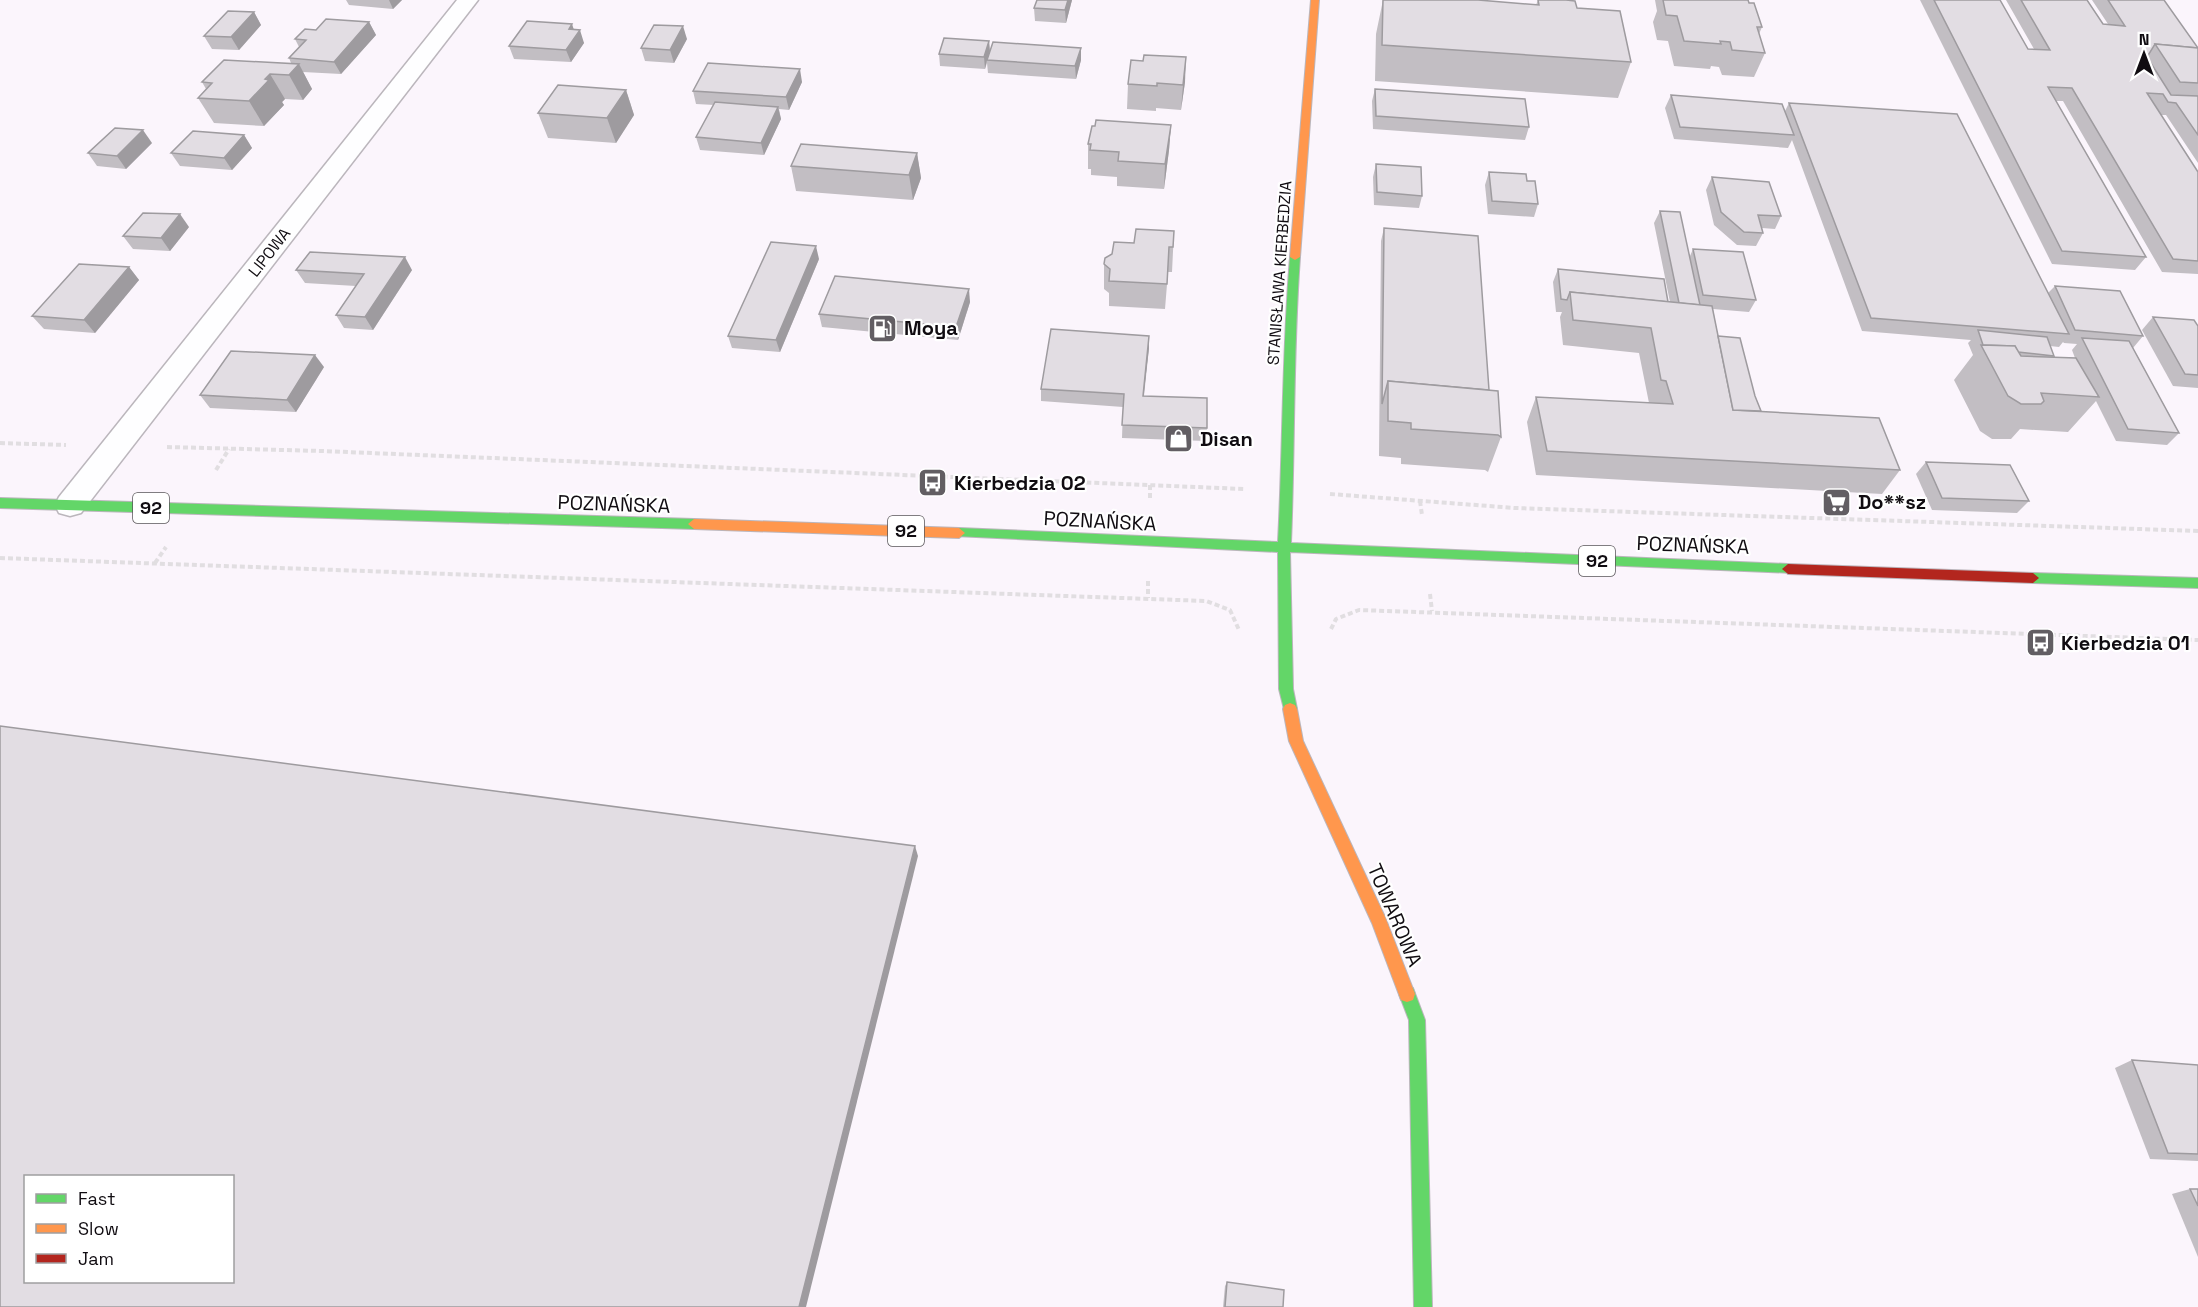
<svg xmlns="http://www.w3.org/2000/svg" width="2198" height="1307" viewBox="0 0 2198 1307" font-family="'Space Grotesk',sans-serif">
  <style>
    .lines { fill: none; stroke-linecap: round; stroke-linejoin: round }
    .street-casing { stroke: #bbb6bc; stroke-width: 3 }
    .fast-casing { stroke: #bbb6bc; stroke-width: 2 }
    .slow-casing { stroke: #bbb6bc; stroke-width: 2 }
    .jam-casing { stroke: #bbb6bc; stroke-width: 2 }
    .path { stroke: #e1dee1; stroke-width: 4; stroke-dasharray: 5 3; stroke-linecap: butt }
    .street { fill: #fefeff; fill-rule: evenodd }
    .fast { fill: #63d668; fill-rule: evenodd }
    .slow { fill: #ff974d; fill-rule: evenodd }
    .jam { fill: #b3261e; fill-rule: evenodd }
    .wall { fill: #c2bec3; fill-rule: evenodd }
    .shaded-wall { fill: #9e9b9f }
    .building { fill: #e2dde3; stroke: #9e9b9f; stroke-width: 1.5; fill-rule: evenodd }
    .labels { text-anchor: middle; stroke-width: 4.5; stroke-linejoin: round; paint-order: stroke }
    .far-street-label { font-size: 16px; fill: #100c11; stroke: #fff }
    .shield { fill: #fff; stroke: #585558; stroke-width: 1.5 }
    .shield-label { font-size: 18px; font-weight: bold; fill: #100c11 }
    .poi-label { font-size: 20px; font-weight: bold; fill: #100c11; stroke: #fff; text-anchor: start }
    .street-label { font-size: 20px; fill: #100c11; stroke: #fff }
  </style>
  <rect width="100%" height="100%" fill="#fbf5fc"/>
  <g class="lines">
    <defs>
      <path id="street" d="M457,0H478L81,513L70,516L59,513L55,505L59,497Z"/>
      <g id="fast">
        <path d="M1295,254L1300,257C1293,352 1295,447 1291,543L1788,564L1794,569L1793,573L1290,552L1293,689L1297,709L1295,713L1290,715L1285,713L1279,689L1278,552L955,536L953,533L955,530L959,528L1278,542C1283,447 1282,352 1290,257Z"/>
        <path d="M0,498L694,519L700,524L694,529L0,508Z"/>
        <path d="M2033,573L2198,578V588L2033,583L2027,578Z"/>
        <path d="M1407,986L1413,988L1425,1020L1432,1307H1414L1409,1020L1399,994L1401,988Z"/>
      </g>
      <g id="slow">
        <path d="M1311,0H1319L1300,257L1295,260L1290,257Z"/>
        <path d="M694,519L959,528L965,533L959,538L694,529L688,524Z"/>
        <path d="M1290,703L1295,705L1297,709L1303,741L1385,917L1415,994L1413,1000L1407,1002L1401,1000L1372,923L1289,741L1283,709L1285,705Z"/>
      </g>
      <path id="jam" d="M1788,564L2033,573L2039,578L2033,583L1788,574L1782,569Z"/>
    </defs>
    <!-- street casing -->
    <use href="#street" class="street-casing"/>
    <!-- fast casing -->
    <use href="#fast" class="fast-casing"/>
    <!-- slow casing -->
    <use href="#slow" class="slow-casing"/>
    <!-- jam casing -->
    <use href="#jam" class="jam-casing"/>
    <!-- path -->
    <g class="path">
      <path d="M0,443L66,445"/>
      <path d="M167,447L322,451L1244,489"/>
      <path d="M216,470L229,449"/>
      <path d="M1150,485V501"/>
      <path d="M1330,494L1515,508L2198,531"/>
      <path d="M1420,501L1422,515"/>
      <path d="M0,558L1206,601L1230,610L1239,630"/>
      <path d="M155,563L166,547"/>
      <path d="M1148,581V598"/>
      <path d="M1430,594L1432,611"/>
      <path d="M1331,629L1336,619L1359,610L2198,640"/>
    </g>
    <!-- street -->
    <use href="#street" class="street"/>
    <!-- fast -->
    <use href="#fast" class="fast"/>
    <!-- slow -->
    <use href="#slow" class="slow"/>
    <!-- jam -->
    <use href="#jam" class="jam"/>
  </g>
  <!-- wall -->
  <g class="wall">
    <path d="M346,0H402L393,9L349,5Z"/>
    <path d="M1037,0H1072L1066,23L1035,21L1034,8Z"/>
    <path d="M1383,0L1536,5L1538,0H1566L1577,8L1631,62L1618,98L1375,81L1376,34Z"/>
    <path d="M1655,0H1748L1762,27L1759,34L1765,53L1754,77L1722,75L1719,67L1711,66L1710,69L1674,66L1668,41L1657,40L1653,22L1657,11Z"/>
    <path d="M1920,0H2000L2028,49H2034L2006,0H2087L2103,24H2108L2092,0H2164L2198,48V163L2166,115H2161L2198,172V274L2162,272L2063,101H2056L2146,257L2135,270L2052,264Z"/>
    <path d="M254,12L261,25L239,50L212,49L204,36Z"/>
    <path d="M369,22L376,35L341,74L303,72L312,89L303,100L285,99L282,102L284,105L264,126L214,123L198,98L206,89L202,82L291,63L289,58L299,47L295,39L316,30Z"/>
    <path d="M574,30L584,43L571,62L514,59L509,46Z"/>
    <path d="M687,39L674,63L645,61L641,48Z"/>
    <path d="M989,41L990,52L1081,60L1076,79L988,73L987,63L985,69L940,66L939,54Z"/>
    <path d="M802,82L789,110L779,109L781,119L764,155L700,150L696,137L714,105L696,104L693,91Z"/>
    <path d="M1185,82L1181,110L1156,108V111L1127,109L1128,84Z"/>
    <path d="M1375,89L1529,127L1525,140L1373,129L1372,101Z"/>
    <path d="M626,90L634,115L616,143L548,138L538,113Z"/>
    <path d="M1671,95L1785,111L1789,103L2048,293L2055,286L2143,336L2133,348L2179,433L2167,445L2116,441L2096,401L2068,432L2020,429L2011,439H1992L1980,431L1954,380L1973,355L1968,343L1971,340L1862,331L1792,140L1788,148L1674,139L1665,108ZM2063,342L2064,343L2077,344L2072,350L2075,358L2053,357L2054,356L2050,346L2059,347Z"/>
    <path d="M1171,125L1169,150L1164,189L1117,186V177L1091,175V169H1088V144Z"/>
    <path d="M244,135L252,148L232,170L180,166L171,153Z"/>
    <path d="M152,143L126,169L97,166L88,153Z"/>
    <path d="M917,153L921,178L913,200L796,191L791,166Z"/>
    <path d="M1376,164L1422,196L1419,208L1374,205L1373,177Z"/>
    <path d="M1489,172L1527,181L1538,204L1534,217L1488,214L1485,185Z"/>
    <path d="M1712,177L1781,216L1775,229L1762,228L1763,233L1756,246L1737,245L1714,225L1706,190Z"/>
    <path d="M1660,211L1690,256L1693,249L1756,300L1749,312L1713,309L1718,336L1755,396L1761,411L1900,470L1882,494L1536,475L1527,422L1536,397L1649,403L1639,353L1563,345L1560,317L1562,312H1556L1553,282L1558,269L1670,302L1654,223Z"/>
    <path d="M189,227L170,251L133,249L123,236Z"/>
    <path d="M1384,228L1489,390L1501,437L1488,472L1485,470L1401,464V458L1379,456L1381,241Z"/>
    <path d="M1174,231L1172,272H1168L1165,309L1109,306V293L1104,289V264L1134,243Z"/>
    <path d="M819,259L780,352L732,348L728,336Z"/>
    <path d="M129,267L139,280L95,333L44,329L32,316Z"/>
    <path d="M296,270H412L373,330L344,328L336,315L356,286L305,283Z"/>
    <path d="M970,302L958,340L822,327L819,314Z"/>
    <path d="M2153,317L2198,326V388L2173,386L2142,330Z"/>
    <path d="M1149,348L1144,396L1207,428L1206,441L1122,438L1123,407L1041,401V389Z"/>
    <path d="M324,367L296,412L210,408L200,395Z"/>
    <path d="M1926,462L2029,501L2017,513L1932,510L1916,474Z"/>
    <path d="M2132,1060L2198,1065V1161L2150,1159L2115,1068Z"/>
    <path d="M2190,1189H2198V1257L2172,1194Z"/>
    <path d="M1227,1282L1283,1307H1223L1225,1286Z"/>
  </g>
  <!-- shaded-wall -->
  <g class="shaded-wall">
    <path d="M389,0H402L393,9Z"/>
    <path d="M1068,0H1072L1066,23L1065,10Z"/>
    <path d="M254,12L261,25L239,50L231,37Z"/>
    <path d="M369,22L376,35L341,74L334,62Z"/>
    <path d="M572,24L576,36L580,30L584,43L571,62L566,50L569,29Z"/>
    <path d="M683,26L687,39L674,63L670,50Z"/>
    <path d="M989,41L990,53L987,60L985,69L984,57Z"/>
    <path d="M1081,48V60L1076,79L1075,66Z"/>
    <path d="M1186,57L1185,82L1181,110L1183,85Z"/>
    <path d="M299,64L312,89L303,100L289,75Z"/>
    <path d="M800,69L802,82L789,110L786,97Z"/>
    <path d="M270,74L285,99L282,102L284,105L264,126L249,101Z"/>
    <path d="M626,90L634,115L616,143L607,118Z"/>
    <path d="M778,107L781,119L764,155L761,143Z"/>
    <path d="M1171,125L1169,150L1164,189L1165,164Z"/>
    <path d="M143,130L152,143L126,169L117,156Z"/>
    <path d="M244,135L252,148L232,170L224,158Z"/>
    <path d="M917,153L921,178L913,200L909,175Z"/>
    <path d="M180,214L189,227L170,251L161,238Z"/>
    <path d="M816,246L819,259L780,352L776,340Z"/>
    <path d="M405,257L412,270L373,330L365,317Z"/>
    <path d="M129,267L139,280L95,333L84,320Z"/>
    <path d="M969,289L970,302L958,340L956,327Z"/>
    <path d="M1149,336V348L1142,408L1143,396Z"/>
    <path d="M315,355L324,367L296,412L287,400Z"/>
    <path d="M915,846L918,856L806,1307H799Z"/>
  </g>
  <!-- building -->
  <g class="building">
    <path d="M1037,0H1068L1065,10L1034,8Z"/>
    <path d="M1383,0H1478L1539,5L1538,0H1566L1575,1L1577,8L1620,11L1631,62L1382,45Z"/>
    <path d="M1663,0H1748L1749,3H1754L1762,27H1757L1765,53L1732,50L1730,42L1720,41L1721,44L1684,41L1677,16L1666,15Z"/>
    <path d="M1934,0H2000L2028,49L2050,50L2021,0H2087L2103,24L2125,26L2108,0H2164L2198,48L2155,44L2147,57L2171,95L2198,96V135L2176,103L2168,102L2163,94L2147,93L2198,172V261L2173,259L2072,88L2048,87L2146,257L2062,251Z"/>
    <path d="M228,11L254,12L231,37L204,36Z"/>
    <path d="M326,19L369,22L334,62L289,58L306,40L295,39L305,29L316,30Z"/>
    <path d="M527,21L572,24L569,29L580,30L566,50L509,46Z"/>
    <path d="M654,25L683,26L670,50L641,48Z"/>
    <path d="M944,38L989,41L984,57L939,54Z"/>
    <path d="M993,42L1081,48L1075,66L987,60Z"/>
    <path d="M2155,44L2198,48V83L2180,82Z"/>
    <path d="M1144,55L1186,57L1183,85L1157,83V86L1128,84L1131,60L1143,61Z"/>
    <path d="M224,60L299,64L289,75L270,74L265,79L269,80L249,101L198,98L212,83L202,82Z"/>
    <path d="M708,63L800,69L786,97L693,91Z"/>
    <path d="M558,85L626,90L607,118L538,113Z"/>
    <path d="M1375,89L1525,99L1529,127L1376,116Z"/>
    <path d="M1671,95L1782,104L1794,135L1680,127Z"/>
    <path d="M715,102L778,107L761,143L696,137Z"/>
    <path d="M1789,103L1957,114L2069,334L1871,318Z"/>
    <path d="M1096,120L1171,125L1165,164L1118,161L1119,152L1090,150L1091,144H1088L1092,126H1095Z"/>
    <path d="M115,128L143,130L117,156L88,153Z"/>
    <path d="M193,131L244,135L224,158L171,153Z"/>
    <path d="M801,144L917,153L909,175L791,166Z"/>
    <path d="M1376,164L1421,167L1422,196L1377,192Z"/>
    <path d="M1489,172L1526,174L1527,181H1535L1538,204L1492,201Z"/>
    <path d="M1712,177L1769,182L1781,216L1758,215L1763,233L1744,232L1721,212Z"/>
    <path d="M1660,211L1680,212L1700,305L1679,303Z"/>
    <path d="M143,213L180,214L161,238L123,236Z"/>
    <path d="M1384,228L1478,236L1489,390L1388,381L1382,404Z"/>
    <path d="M1136,229L1174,231L1173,247H1169L1167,284L1109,281L1110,269L1104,264L1105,258L1112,254L1114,242L1134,243Z"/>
    <path d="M771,242L816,246L776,340L728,336Z"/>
    <path d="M1693,249L1743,252L1756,300L1703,295Z"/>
    <path d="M310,252L405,257L365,317L336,315L364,274L296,270Z"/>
    <path d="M79,264L129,267L84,320L32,316Z"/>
    <path d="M1558,269L1664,279L1668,302L1570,292L1567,300L1561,299Z"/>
    <path d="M835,276L969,289L956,327L819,314Z"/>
    <path d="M2055,286L2120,291L2143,336L2075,330Z"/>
    <path d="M1570,292L1712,306L1733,410L1879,418L1900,470L1547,451L1536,397L1673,404L1666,381L1661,380L1651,328L1573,320Z"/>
    <path d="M2153,317L2194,320L2198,326V375L2185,374Z"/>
    <path d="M1051,329L1149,336L1143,396L1207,398V428L1122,425L1124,394L1041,389Z"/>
    <path d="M1978,330L2047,337L2054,356L2018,352L2015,346L1983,345Z"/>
    <path d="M1718,336L1740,338L1755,396L1761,411L1733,410Z"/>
    <path d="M2082,338L2129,341L2179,433L2128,429Z"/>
    <path d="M1981,345L2015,346L2021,356L2076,358L2099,397L2041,393L2044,401L2041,404H2021L2008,396Z"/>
    <path d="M231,351L315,355L287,400L200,395Z"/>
    <path d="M1388,381L1498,391L1501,437L1498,435L1411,429V423L1388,421Z"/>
    <path d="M1926,462L2010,465L2029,501L1942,498Z"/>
    <path d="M0,726L915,846L799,1307H0ZM26,1176H232V1281H26Z"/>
    <path d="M2132,1060L2198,1065V1154L2168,1153Z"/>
    <path d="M2190,1189H2198V1206Z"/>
    <path d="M1227,1282L1284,1290L1283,1307H1225Z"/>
  </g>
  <!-- icons -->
  <defs>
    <symbol id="fuel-square" viewBox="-11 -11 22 22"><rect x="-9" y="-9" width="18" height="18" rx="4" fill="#625e63" stroke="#fff"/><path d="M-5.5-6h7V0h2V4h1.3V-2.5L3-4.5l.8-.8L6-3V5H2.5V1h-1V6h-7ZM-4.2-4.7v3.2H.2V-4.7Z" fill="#fff"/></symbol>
    <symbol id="shop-square" viewBox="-11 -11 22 22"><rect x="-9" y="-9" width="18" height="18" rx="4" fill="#625e63" stroke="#fff"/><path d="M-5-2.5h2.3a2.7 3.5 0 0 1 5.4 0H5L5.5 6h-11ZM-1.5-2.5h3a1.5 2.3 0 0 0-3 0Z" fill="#fff"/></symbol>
    <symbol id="bus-square" viewBox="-11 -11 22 22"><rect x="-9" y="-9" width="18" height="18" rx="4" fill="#625e63" stroke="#fff"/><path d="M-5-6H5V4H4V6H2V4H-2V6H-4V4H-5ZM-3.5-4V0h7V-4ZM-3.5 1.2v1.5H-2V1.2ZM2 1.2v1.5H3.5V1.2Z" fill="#fff"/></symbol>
    <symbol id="supermarket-square" viewBox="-11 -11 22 22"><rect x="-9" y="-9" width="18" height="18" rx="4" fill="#625e63" stroke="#fff"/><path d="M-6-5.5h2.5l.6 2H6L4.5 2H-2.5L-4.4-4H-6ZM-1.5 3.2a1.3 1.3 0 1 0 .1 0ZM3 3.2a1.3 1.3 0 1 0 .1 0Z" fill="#fff"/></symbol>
  </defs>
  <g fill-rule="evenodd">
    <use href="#fuel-square" x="866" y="312" width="33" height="33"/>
    <use href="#shop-square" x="1162" y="422" width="33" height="33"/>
    <use href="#bus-square" x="916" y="466" width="33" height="33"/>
    <use href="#supermarket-square" x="1820" y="486" width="33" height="33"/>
    <use href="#bus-square" x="2024" y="626" width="33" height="33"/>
  </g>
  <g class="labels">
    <!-- far-street labels -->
    <g class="far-street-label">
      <text transform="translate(269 252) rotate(-52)" y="6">LIPOWA</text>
      <text transform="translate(1279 273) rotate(-86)" y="6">STANISŁAWA KIERBEDZIA</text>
    </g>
    <!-- shield labels -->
    <g class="shield">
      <rect x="133" y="493" width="36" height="30" rx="4.5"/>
      <rect x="888" y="516" width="36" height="30" rx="4.5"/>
      <rect x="1579" y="546" width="36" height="30" rx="4.5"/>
    </g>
    <g class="shield-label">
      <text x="151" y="514">92</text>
      <text x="906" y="537">92</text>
      <text x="1597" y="567">92</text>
    </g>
    <!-- poi labels -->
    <g class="poi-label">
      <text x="904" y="335">Moya</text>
      <text x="1200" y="446">Disan</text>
      <text x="954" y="490">Kierbedzia 02</text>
      <text x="1858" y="509">Do**sz</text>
      <text x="2061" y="650">Kierbedzia 01</text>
    </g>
    <!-- street labels -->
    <g class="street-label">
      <text transform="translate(614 504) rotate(2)" y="7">POZNAŃSKA</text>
      <text transform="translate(1100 521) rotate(3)" y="7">POZNAŃSKA</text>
      <text transform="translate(1693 545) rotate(2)" y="7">POZNAŃSKA</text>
      <text transform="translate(1395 915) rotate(67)" y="7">TOWAROWA</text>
    </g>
  </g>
  <!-- legend -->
  <rect x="24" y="1175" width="210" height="108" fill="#ffffff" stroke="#9f9ea0" stroke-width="1.5"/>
  <rect x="36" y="1194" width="30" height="9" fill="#63d668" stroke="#9f9ea0" stroke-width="1.5"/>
  <text x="78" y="1205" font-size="18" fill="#100c11">Fast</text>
  <rect x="36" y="1224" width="30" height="9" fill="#ff974d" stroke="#9f9ea0" stroke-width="1.5"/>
  <text x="78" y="1235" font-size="18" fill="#100c11">Slow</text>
  <rect x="36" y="1254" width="30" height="9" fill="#b3261e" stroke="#9f9ea0" stroke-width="1.5"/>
  <text x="78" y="1265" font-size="18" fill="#100c11">Jam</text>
  <!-- north arrow -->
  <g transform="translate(2144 54)" stroke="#ffffff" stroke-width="4.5" paint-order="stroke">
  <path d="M0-4.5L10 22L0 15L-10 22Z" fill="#100c11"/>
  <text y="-9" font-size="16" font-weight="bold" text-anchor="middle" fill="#100c11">N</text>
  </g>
</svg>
